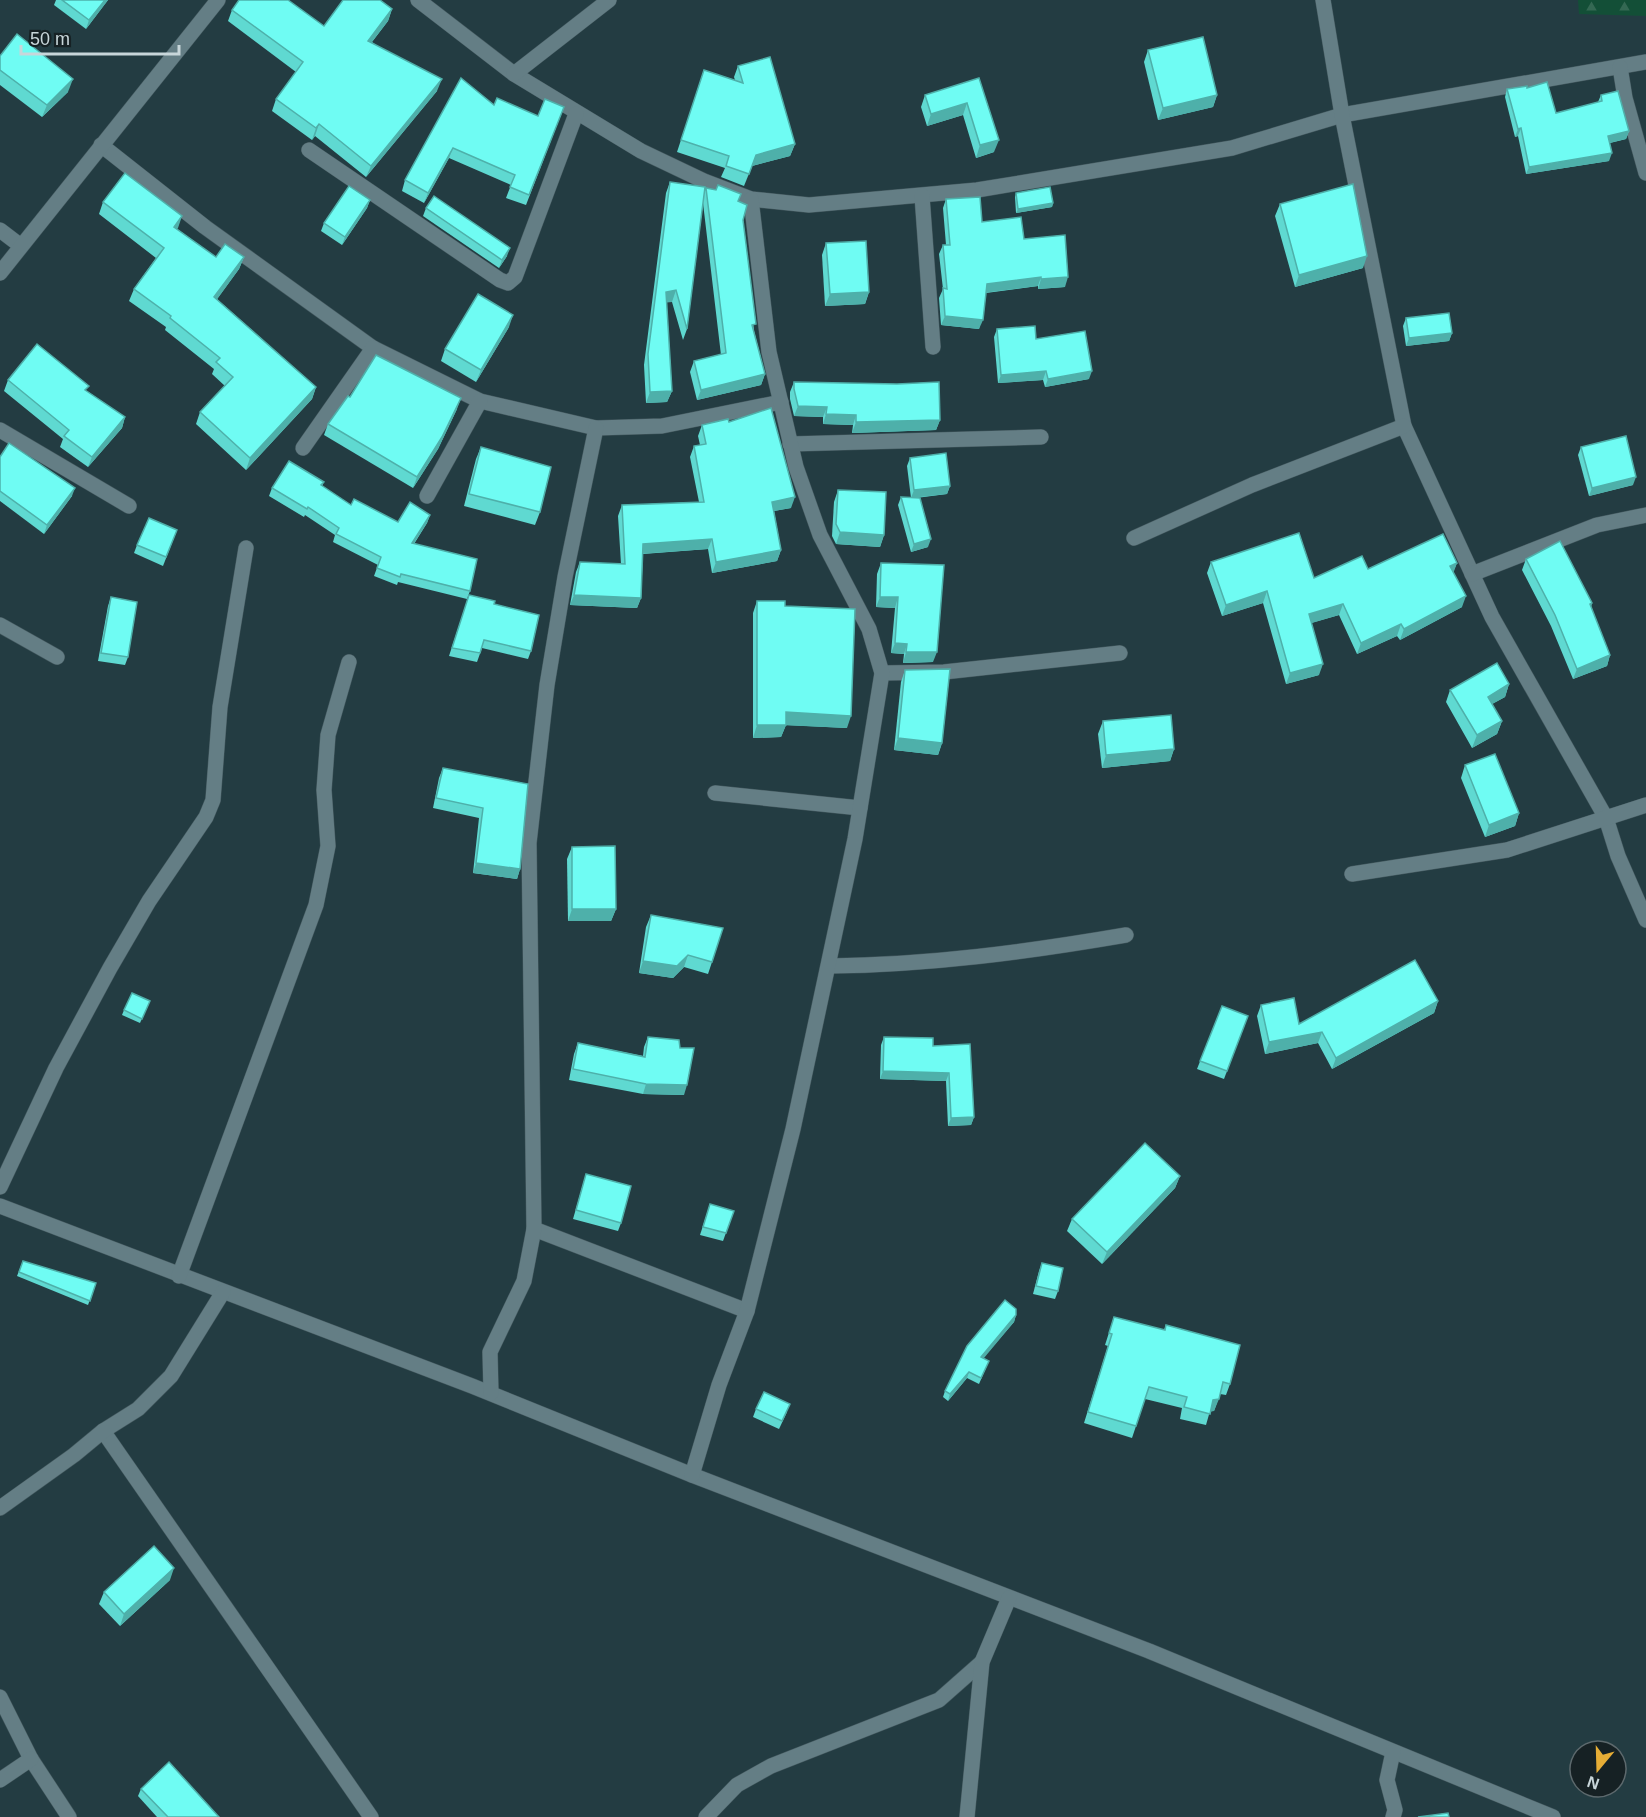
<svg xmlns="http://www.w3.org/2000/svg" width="1646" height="1817" viewBox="0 0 1646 1817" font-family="Helvetica,sans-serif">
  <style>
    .forest { fill: url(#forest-firs) }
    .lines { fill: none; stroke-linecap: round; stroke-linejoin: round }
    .street-casing { stroke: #43585e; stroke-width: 16 }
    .street { stroke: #647e85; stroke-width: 15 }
    .wall { fill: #5fd9d1 }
    .shaded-wall { fill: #4eb0aa }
    .building { fill: #6ffcf3; stroke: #4eb0aa; stroke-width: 1.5 }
  </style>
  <defs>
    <pattern id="forest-firs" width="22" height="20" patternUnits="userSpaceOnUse" patternTransform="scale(1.5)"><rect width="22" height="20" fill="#134f37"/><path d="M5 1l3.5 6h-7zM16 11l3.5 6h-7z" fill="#346853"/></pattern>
  </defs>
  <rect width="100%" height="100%" fill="#233c42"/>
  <!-- forest -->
  <path class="forest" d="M1578,0H1646V16L1579,14Z"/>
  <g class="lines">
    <defs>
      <g id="street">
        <path d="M418,0L514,74L641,151L704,181L751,199L809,205L977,190L1232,148L1342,115L1646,62"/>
        <path d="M1323,0L1342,115L1404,426L1492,617L1606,818L1618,856L1646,920"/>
        <path d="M1620,67L1625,98L1646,173"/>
        <path d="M514,74L609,0"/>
        <path d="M101,145L205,227L373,348L480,401L596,428L662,426L781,402"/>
        <path d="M309,150L500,280L508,283L515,277L576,114"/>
        <path d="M922,196L933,347"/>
        <path d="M0,230L21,246"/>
        <path d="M0,273L218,0"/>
        <path d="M0,430L129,506"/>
        <path d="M790,444L1041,437"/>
        <path d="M303,448L373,348"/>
        <path d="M427,496L480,401"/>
        <path d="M1134,538L1252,485L1404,426"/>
        <path d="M1472,574L1597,525L1646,515"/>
        <path d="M0,625L57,657"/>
        <path d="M882,673L944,672L1120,653"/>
        <path d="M715,793L860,808"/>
        <path d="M1352,874L1507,850L1646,805"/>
        <path d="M829,966C929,965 1027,952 1126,935"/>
        <path d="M0,1187L56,1068L110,968L149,901L206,817L213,800L220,707L246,548"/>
        <path d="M0,1206L472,1386L692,1475L1149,1651L1553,1817"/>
        <path d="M534,1229L747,1311"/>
        <path d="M179,1276L316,905L328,846L324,790L328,735L349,662"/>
        <path d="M491,1393L490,1352L524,1281L534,1229L529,843L547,685L565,577L596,428"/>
        <path d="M103,1431L371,1817"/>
        <path d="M692,1475L719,1385L747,1311L793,1129L855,839L882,673L869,629L820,535L796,467L769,352L751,199"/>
        <path d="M0,1508L74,1455L103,1431L138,1409L171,1376L223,1292"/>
        <path d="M0,1697L31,1759L69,1817"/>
        <path d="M0,1780L31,1759"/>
        <path d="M706,1817L737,1785L771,1766L939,1700L982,1662"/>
        <path d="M967,1817L982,1662L1009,1598"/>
        <path d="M1393,1817L1395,1810L1387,1780L1393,1752"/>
      </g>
    </defs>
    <!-- street casing -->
    <use href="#street" class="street-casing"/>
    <!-- street -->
    <use href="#street" class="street"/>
  </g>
  <!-- wall -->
  <g class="wall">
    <path d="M56,0H108L86,29L54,5Z"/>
    <path d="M392,9L388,21L372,42L437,91L366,177L315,136L312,140L272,111L276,99L296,72L228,21L232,10L324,26Z"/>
    <path d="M1148,50L1217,95L1213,107L1158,120L1144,62Z"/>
    <path d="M0,56L68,92L42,117L0,85Z"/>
    <path d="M738,66L795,144L790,156L752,166L744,186L721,177L725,168L677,152L704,70L735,80L734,77Z"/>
    <path d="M979,78L994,152L976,158L963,115L927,126L921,107L925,95Z"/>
    <path d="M1527,88L1556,113L1598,102L1601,95L1629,131L1626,139L1610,143L1609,161L1526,174L1518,136L1515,137L1505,97L1507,89Z"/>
    <path d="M494,105L538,116L564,107L526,205L506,198L511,185L449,158L424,203L402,191L405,180Z"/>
    <path d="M670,182L704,194L706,188L738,201L743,220L754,331L765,374L761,385L697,400L690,372L694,361L721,355L703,203L687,329L683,340L672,302H666L672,391L667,402L646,403L644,365L666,193Z"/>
    <path d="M1016,193L1053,203L1052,207L1016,213L1015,197Z"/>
    <path d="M946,199L982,222L1024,239L1065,287L1038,289V286L986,293L979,329L941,325L939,298L943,289L939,254L943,245H946L943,208Z"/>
    <path d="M370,200L367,208L342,245L321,231L324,223Z"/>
    <path d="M103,202L177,229L216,257H244L239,269L217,299L316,387L312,399L246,470L196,424L200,412L225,386L212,374L214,369L165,330L166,327L129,301L134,289L156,258L99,214Z"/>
    <path d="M1280,204L1363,268L1295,287L1275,216Z"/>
    <path d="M426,208L507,256L499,268L423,216Z"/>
    <path d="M826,243L869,292L865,304L825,306L822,255Z"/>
    <path d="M1406,318L1452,333L1449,341L1406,346L1403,326Z"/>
    <path d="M509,327L476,382L441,361L445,349Z"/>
    <path d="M997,329L1036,339L1089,379L1045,387L1043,380L998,383L994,337Z"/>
    <path d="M8,380L87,391L125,417L122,428L88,467L60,447L63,439L4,391Z"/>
    <path d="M794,382L940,420L936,430L852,433L853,425L823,424V417L794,416L790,399V392Z"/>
    <path d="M350,397L457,409L438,449L413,488L324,435L328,424Z"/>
    <path d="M729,422L791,508L774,511L781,550L777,561L712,573L708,549L643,554L641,598L637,608L570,605L576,572L580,562L621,564L618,516L622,505L699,502L690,457L694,446L700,445L698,436L702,425Z"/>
    <path d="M481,447L540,512L535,525L464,506L476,459Z"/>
    <path d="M1581,447L1633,485L1589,496L1578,455Z"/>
    <path d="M0,457L72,496L44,534L0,501Z"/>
    <path d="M910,458L950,486L947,494L916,498L928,547L911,552L898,505L901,497L911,498L907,466Z"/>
    <path d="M324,482L322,486L351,505L398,522L430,515L427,523L414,544L470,591L467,599L398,582L397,585L374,576L378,565L333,542L335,535L305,515L304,517L269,496L272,488Z"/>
    <path d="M838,490L884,535L880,547L836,544L832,536L834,502Z"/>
    <path d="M177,530L163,566L134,553L137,545Z"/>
    <path d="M1526,559L1592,603L1591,607L1610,655L1607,666L1573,679L1551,626L1522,570Z"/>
    <path d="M1211,562L1314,578L1368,569L1457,563L1453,572L1462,607L1400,640L1397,636L1357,654L1339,615L1311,623L1319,675L1286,684L1263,603L1222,616L1207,573Z"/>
    <path d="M881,563L933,662L903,663L904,654L891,653L895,608L876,607L877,574Z"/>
    <path d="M469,595L494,604L531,651L528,659L482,648L477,662L449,656Z"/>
    <path d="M111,597L128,657L125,665L98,661L108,606Z"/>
    <path d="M757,601L785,606L847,728L786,725L781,737L753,738V613Z"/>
    <path d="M905,670L942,743L938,755L894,750L901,682Z"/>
    <path d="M1509,684L1505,697L1492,704L1502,721L1497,734L1472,748L1446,702L1450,690Z"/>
    <path d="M1103,721L1174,749L1170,761L1102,768L1098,734Z"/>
    <path d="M1465,765L1519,813L1515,826L1485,837L1461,778Z"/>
    <path d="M443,768L528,784L520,869L517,879L473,873L479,818L433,808L439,778Z"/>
    <path d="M572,847L616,909L611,921H568L567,859Z"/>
    <path d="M651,915L712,962L708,974L684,967L673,978L639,973L646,927Z"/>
    <path d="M150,1001L140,1023L122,1015L124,1010Z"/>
    <path d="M1438,1001L1434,1013L1332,1069L1318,1043L1265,1054L1257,1016L1261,1005L1299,1024Z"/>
    <path d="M1222,1006L1248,1016L1224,1079L1197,1069Z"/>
    <path d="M648,1037L680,1048L684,1095L643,1094L569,1080L574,1054L578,1043L643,1056L644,1047Z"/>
    <path d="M884,1037L933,1046L974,1117L971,1125L948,1126L946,1081L880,1079L881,1045Z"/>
    <path d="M586,1174L621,1223L618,1231L573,1219Z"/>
    <path d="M1180,1176L1175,1188L1102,1264L1067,1231L1072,1219Z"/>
    <path d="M710,1204L734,1211L723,1241L700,1235Z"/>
    <path d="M23,1261L96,1283L88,1305L17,1276Z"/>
    <path d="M1042,1263L1058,1291L1055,1299L1033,1294L1039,1271Z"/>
    <path d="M1016,1315L1014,1322L983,1358L989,1361L979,1384L967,1378L948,1401L943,1397L945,1391Z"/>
    <path d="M1114,1317L1164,1330L1166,1325L1230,1384L1226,1395L1220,1394L1214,1411H1210L1206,1425L1180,1419L1182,1408L1145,1399L1132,1438L1084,1423L1108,1346L1105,1345Z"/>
    <path d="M756,1409L787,1412L779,1429L753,1417Z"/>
    <path d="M170,1580L120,1626L99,1604L104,1592Z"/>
    <path d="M141,1789L219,1817H157L138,1796Z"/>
  </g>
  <!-- shaded-wall -->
  <g class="shaded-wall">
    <path d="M105,0H108L86,29L89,20Z"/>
    <path d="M392,9L388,21L364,52L368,41Z"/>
    <path d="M73,79L68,92L42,117L47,105Z"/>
    <path d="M442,79L437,91L366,177L371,166Z"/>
    <path d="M1217,95L1213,107L1158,120L1163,108Z"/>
    <path d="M967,103L963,115L927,126L931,114Z"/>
    <path d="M319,124L315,136L312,140L316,128Z"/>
    <path d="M1521,128L1518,136L1515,137L1518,129Z"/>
    <path d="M1629,131L1626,139L1605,144L1608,136Z"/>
    <path d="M999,140L994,152L976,158L980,145Z"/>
    <path d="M795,144L790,156L752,166L744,186L756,155Z"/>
    <path d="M453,148L449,158L424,203L428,193Z"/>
    <path d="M1612,153L1609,161L1526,174L1529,167Z"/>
    <path d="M370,200L367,208L342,245L345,237Z"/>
    <path d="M1053,203L1052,207L1016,213L1018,209Z"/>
    <path d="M182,216L178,228L170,239L174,227Z"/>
    <path d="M510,248L507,256L499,268L502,260Z"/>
    <path d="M1367,256L1363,268L1295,287L1299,275Z"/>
    <path d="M244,257L239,269L210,309L214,297Z"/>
    <path d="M1041,277L1038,286L983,293L987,284Z"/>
    <path d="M1068,277L1065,287L1038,289L1041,279Z"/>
    <path d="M676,290L672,302L662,303L666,292Z"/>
    <path d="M869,292L865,304L825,306L830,294Z"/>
    <path d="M513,315L509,327L476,382L481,370Z"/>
    <path d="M945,316L983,320L979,329L941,325Z"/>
    <path d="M1452,333L1449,341L1406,346L1409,338Z"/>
    <path d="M1046,371L1043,380L998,383L1001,375Z"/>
    <path d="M1092,371L1089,379L1045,387L1048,379Z"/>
    <path d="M765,374L761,385L697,400L701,390Z"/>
    <path d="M316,387L312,399L246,470L250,458Z"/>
    <path d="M672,391L667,402L646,403L650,392Z"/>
    <path d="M461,398L457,409L438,449L413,488L417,477Z"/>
    <path d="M798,406L827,407L823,417L794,416Z"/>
    <path d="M826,414L856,415L853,425L823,424Z"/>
    <path d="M125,417L122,428L88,467L92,457Z"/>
    <path d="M940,420L936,430L852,433L856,422Z"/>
    <path d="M1636,477L1633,485L1589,496L1592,488Z"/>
    <path d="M950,486L947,494L911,498L914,490Z"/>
    <path d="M75,488L72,496L44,534L47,525Z"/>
    <path d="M795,497L791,508L768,512L772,502Z"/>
    <path d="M430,515L427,523L409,551L412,543Z"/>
    <path d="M840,532L884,535L880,547L836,544Z"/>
    <path d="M712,539L708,549L639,554L643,544Z"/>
    <path d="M931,539L928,547L911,552L914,544Z"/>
    <path d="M781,550L777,561L712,573L716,562Z"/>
    <path d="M1457,563L1453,574L1450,566Z"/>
    <path d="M1267,591L1263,603L1222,616L1226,605Z"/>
    <path d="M574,595L641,598L637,608L570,605Z"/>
    <path d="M1466,596L1462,607L1400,640L1404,629Z"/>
    <path d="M880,597H898L895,608L876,607Z"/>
    <path d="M1343,604L1339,615L1305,625L1309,614Z"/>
    <path d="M1401,624L1397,636L1357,654L1361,643Z"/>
    <path d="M895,643L907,644L904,654L891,653Z"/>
    <path d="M906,652H937L933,662L903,663Z"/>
    <path d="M1610,655L1607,666L1573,679L1577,669Z"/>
    <path d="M1323,664L1319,675L1286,684L1290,673Z"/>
    <path d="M1509,684L1505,697L1483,709L1488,697Z"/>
    <path d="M786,712L851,716L847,728L781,725Z"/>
    <path d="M1502,721L1497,734L1472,748L1477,735Z"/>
    <path d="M757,725H786L781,737L753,738Z"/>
    <path d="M898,738L942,743L938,755L894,750Z"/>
    <path d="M1174,749L1170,761L1102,768L1106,755Z"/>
    <path d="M1519,813L1515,826L1485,837L1489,825Z"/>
    <path d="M476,863L520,869L517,879L473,873Z"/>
    <path d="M572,909H616L611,921H568Z"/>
    <path d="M688,955L684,967L673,978L639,973L643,961Z"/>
    <path d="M1438,1001L1434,1013L1332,1069L1336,1058Z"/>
    <path d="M1322,1032L1318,1043L1265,1054L1269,1042Z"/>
    <path d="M883,1071L949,1073L946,1081L880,1079Z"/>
    <path d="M646,1084L687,1085L684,1095L643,1094Z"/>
    <path d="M974,1117L971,1125L948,1126L951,1118Z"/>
    <path d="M1180,1176L1175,1188L1102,1264L1107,1252Z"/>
    <path d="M1016,1315L1014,1322L979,1364L981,1357Z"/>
    <path d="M969,1372L967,1378L948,1401L950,1394Z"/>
    <path d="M1219,1399L1214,1411L1209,1412L1213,1400Z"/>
    <path d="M174,1568L170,1580L120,1626L124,1614Z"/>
  </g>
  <!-- building -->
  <g class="building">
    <path d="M62,0H105L89,20Z"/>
    <path d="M239,0H288L324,26L343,0H380L392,9L368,41L442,79L371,166L319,124L316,128L276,99L303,62L232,10Z"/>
    <path d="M17,34L73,79L47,105L0,70V56Z"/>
    <path d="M1203,37L1217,95L1163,108L1148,50Z"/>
    <path d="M770,57L795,144L756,155L749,174L726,166L729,156L681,140L704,70L743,83L738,66Z"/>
    <path d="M461,78L494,105L497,98L538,116L545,99L564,107L529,195L510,187L515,175L453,148L428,193L405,180Z"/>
    <path d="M979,78L999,140L980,145L967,103L931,114L925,95Z"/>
    <path d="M1547,82L1556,113L1602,101L1601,95L1618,91L1629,131L1608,136L1612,153L1529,167L1521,128L1518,129L1507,89L1527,86V88Z"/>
    <path d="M125,173L182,216L174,227L216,257L225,244L244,257L214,297L316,387L250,458L200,412L233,377L216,362L220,358L170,318L171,316L134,289L164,248L103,202Z"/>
    <path d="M670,182L705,187L687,329L676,290L666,292L672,391L650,392L648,354Z"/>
    <path d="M1353,184L1367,256L1299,275L1280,204Z"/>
    <path d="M718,185L741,194L738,201L747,205L743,220L756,324L752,325L765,374L701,390L694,361L726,353L706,188L716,190Z"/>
    <path d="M349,186L370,200L345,237L324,223Z"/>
    <path d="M1050,187L1053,203L1018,209L1016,193Z"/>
    <path d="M434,196L510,248L502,260L426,208Z"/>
    <path d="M980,197L982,222L1021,217L1024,239L1065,235L1068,277L1041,279V277L987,284L983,320L945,316L943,288L947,289L943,245H950L946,199Z"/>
    <path d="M866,241L869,292L830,294L826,243Z"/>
    <path d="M478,294L513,315L481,370L445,349Z"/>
    <path d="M1449,313L1452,333L1409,338L1406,318Z"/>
    <path d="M1035,326L1036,339L1085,331L1092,371L1048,379L1046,371L1001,375L997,329Z"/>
    <path d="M37,344L89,386L85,390L125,417L92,457L64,436L69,430L8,380Z"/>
    <path d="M376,355L461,398L442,437L417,477L328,424L348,396L350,397Z"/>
    <path d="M794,382L897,384L939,382L940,420L856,422V415L826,414L827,407L798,406L794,389Z"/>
    <path d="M771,408L795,497L772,502L781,550L716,562L712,539L643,544L641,598L574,595L580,562L625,564L622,505L704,502L694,446L706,444L702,425L728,419L729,422Z"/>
    <path d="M1626,436L1636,477L1592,488L1581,447Z"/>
    <path d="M9,443L75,488L47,525L0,491V457Z"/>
    <path d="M481,447L551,467L540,512L469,494Z"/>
    <path d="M946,453L950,486L914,490L910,458Z"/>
    <path d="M289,461L324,482L321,485L351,505L354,499L398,522L410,502L430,515L412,543L477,559L470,591L401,574L400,577L377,568L381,557L336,534L339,528L308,507L307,509L272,488Z"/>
    <path d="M838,490L886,492L884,535L840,532L836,524Z"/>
    <path d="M901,497L920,498L931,539L914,544Z"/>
    <path d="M149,518L177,530L166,557L137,545Z"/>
    <path d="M1299,533L1314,578L1362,556L1368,569L1443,534L1457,563L1450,566L1466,596L1404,629L1401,624L1361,643L1343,604L1309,614L1323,664L1290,673L1267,591L1226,605L1211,562Z"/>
    <path d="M1560,541L1592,603L1590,604L1610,655L1577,669L1555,615L1526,559Z"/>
    <path d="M881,563L944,565L937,652H906L907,644L895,643L898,597H880Z"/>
    <path d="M469,595L495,601L494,604L539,615L531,651L484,640L480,653L452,648Z"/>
    <path d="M111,597L137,602L128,657L101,653Z"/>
    <path d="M757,601H785V606L855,609L851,716L786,712V725H757Z"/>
    <path d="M1497,663L1509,684L1488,697L1502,721L1477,735L1450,690Z"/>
    <path d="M950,669L942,743L898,738L905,670Z"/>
    <path d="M1171,715L1174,749L1106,755L1103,721Z"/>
    <path d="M1495,754L1519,813L1489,825L1465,765Z"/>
    <path d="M443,768L528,784L520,869L476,863L483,808L436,798Z"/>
    <path d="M615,846L616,909H572V847Z"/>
    <path d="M651,915L723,928L712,962L688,955L677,966L643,961Z"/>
    <path d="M1415,960L1438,1001L1336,1058L1322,1032L1269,1042L1261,1005L1294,998L1299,1024Z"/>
    <path d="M132,993L150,1001L142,1019L124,1010Z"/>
    <path d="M1222,1006L1248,1016L1227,1071L1200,1061Z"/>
    <path d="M648,1037L679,1040L680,1048H694L687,1085L646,1084L573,1069L578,1043L645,1057Z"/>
    <path d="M884,1037L933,1038V1046L970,1044L974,1117L951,1118L949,1073L883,1071Z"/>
    <path d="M1145,1143L1180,1176L1107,1252L1072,1219Z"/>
    <path d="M586,1174L631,1186L621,1223L576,1210Z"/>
    <path d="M710,1204L734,1211L726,1233L703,1227Z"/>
    <path d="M23,1261L96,1283L90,1301L19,1272Z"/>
    <path d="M1042,1263L1063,1268L1058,1291L1036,1286Z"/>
    <path d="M1005,1300L1016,1309V1315L981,1357L989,1361L981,1378L969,1372L950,1394L945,1391L967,1346Z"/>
    <path d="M1114,1317L1165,1330L1166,1325L1240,1345L1230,1384L1223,1382L1219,1399L1213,1400L1210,1414L1184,1407L1187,1397L1149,1387L1136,1426L1088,1412L1112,1334L1109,1333Z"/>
    <path d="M764,1392L790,1404L782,1421L756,1409Z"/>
    <path d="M154,1546L174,1568L124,1614L104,1592Z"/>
    <path d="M169,1762L219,1817H168L141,1789Z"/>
    <path d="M1448,1813L1449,1817H1418Z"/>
  </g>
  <!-- north arrow -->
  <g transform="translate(1598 1769) rotate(199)"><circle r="28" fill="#162124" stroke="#5d696d" stroke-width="1.5"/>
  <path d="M0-4.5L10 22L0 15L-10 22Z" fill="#e6ad36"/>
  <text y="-9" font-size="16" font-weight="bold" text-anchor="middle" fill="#c8d6da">N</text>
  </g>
  <!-- scale -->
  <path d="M21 45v9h158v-9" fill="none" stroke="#c8d6da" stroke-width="3"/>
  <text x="30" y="45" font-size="18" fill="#c8d6da" stroke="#162124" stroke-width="4.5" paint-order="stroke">50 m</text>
</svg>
